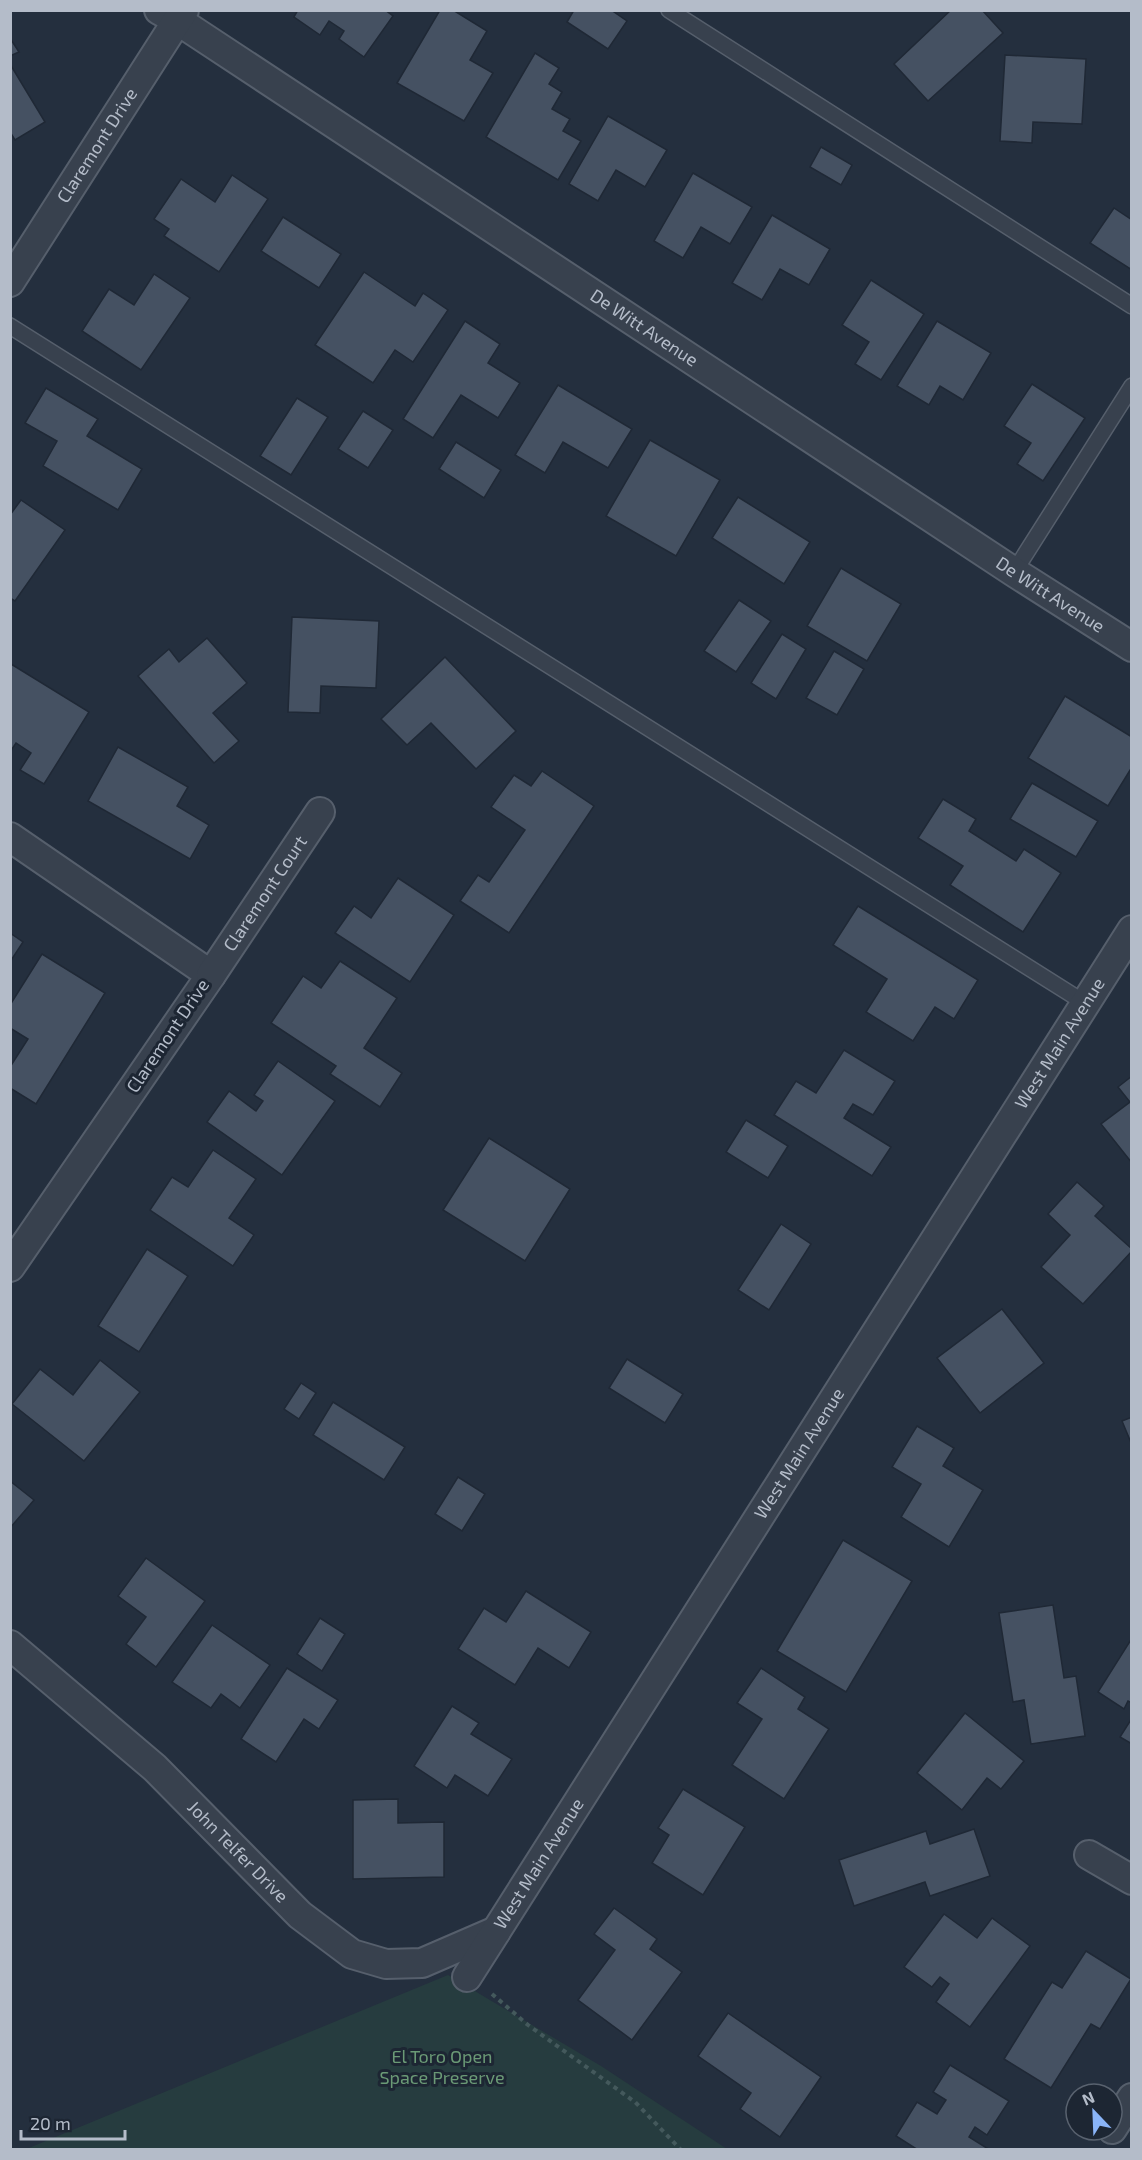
<svg xmlns="http://www.w3.org/2000/svg" width="1142" height="2160" viewBox="0 0 1142 2160" font-family="'Exo 2',sans-serif">
  <style>
    .green { fill: #263c3f }
    .building { fill: #455162; stroke: #1f2835; stroke-width: 1.5 }
    .lines { fill: none; stroke-linecap: round; stroke-linejoin: round }
    .lane-casing { stroke: #565f6c; stroke-width: 18 }
    .street-casing { stroke: #565f6c; stroke-width: 32 }
    .path { stroke: #44595c; stroke-width: 4; stroke-dasharray: 4.5 4.5; stroke-linecap: butt }
    .lane { stroke: #38414e; stroke-width: 15 }
    .street { stroke: #38414e; stroke-width: 28 }
    .labels { text-anchor: middle; stroke-width: 6; stroke-linejoin: round; paint-order: stroke }
    .street-label { font-size: 18px; fill: #b4bcc9; stroke: #1d2633 }
    .park-label { font-size: 18px; fill: #6b9a76; stroke: #1d2633 }
  </style>
  <rect width="100%" height="100%" fill="#242f3e"/>
  <!-- green -->
  <path class="green" d="M448,1975L601,2066L727,2149L24,2150Z"/>
  <!-- building -->
  <g class="building">
    <path d="M298,10H385L393,16L364,57L339,39L344,31L329,21L320,35L294,17Z"/>
    <path d="M440,10H453L487,31L470,60L493,73L464,121L397,83Z"/>
    <path d="M574,10H611L627,21L608,49L567,22Z"/>
    <path d="M951,10H982L1003,33L928,101L894,64Z"/>
    <path d="M10,38L19,52L10,56Z"/>
    <path d="M535,53L559,68L549,84L562,92L552,109L570,119L563,131L581,141L558,180L486,137Z"/>
    <path d="M1005,55L1086,59L1082,124L1033,122L1032,143L1000,141Z"/>
    <path d="M10,64L45,122L15,140L10,132Z"/>
    <path d="M608,116L667,150L645,187L616,170L598,201L569,184Z"/>
    <path d="M821,147L852,165L841,185L810,167Z"/>
    <path d="M693,173L752,207L730,244L701,227L683,258L654,241Z"/>
    <path d="M232,175L268,199L219,272L164,236L169,229L154,219L181,179L215,202Z"/>
    <path d="M1114,208L1132,220V270L1090,243Z"/>
    <path d="M772,215L830,249L809,285L780,269L762,300L732,283Z"/>
    <path d="M283,217L341,254L319,288L261,251Z"/>
    <path d="M364,272L415,306L423,293L448,310L413,362L395,350L373,383L315,345Z"/>
    <path d="M154,274L190,298L141,370L82,331L109,289L134,305Z"/>
    <path d="M871,280L924,314L881,380L855,364L869,342L842,325Z"/>
    <path d="M465,321L500,344L488,363L520,383L498,418L461,395L433,438L403,419Z"/>
    <path d="M937,321L991,353L963,400L940,386L929,405L897,386Z"/>
    <path d="M1032,384L1085,418L1043,481L1017,464L1031,443L1004,426Z"/>
    <path d="M558,385L632,429L608,468L563,442L545,473L515,455Z"/>
    <path d="M46,388L98,419L87,436L142,469L118,510L43,466L57,441L25,423Z"/>
    <path d="M297,398L328,417L291,475L260,456Z"/>
    <path d="M363,411L393,430L368,468L338,449Z"/>
    <path d="M650,440L720,480L676,556L606,516Z"/>
    <path d="M456,442L501,470L484,498L439,469Z"/>
    <path d="M738,497L810,542L784,584L712,538Z"/>
    <path d="M21,500L65,530L15,601L10,598V515Z"/>
    <path d="M841,568L901,604L867,661L807,626Z"/>
    <path d="M739,600L771,621L736,672L704,651Z"/>
    <path d="M292,617L379,621L376,688L321,686L320,713L288,712Z"/>
    <path d="M782,634L806,649L776,699L751,683Z"/>
    <path d="M207,638L247,683L213,713L239,741L214,763L138,676L169,649L179,662Z"/>
    <path d="M834,651L864,669L837,715L806,698Z"/>
    <path d="M445,657L516,731L476,769L431,723L407,745L381,719Z"/>
    <path d="M11,664L89,712L44,784L20,770L31,753L16,743L10,752Z"/>
    <path d="M1065,696L1132,737V767L1108,806L1028,758Z"/>
    <path d="M118,747L188,787L177,806L209,825L190,859L88,801Z"/>
    <path d="M542,771L594,806L509,933L460,901L478,875L489,882L525,830L491,807L514,775L531,786Z"/>
    <path d="M1032,783L1098,821L1076,857L1010,819Z"/>
    <path d="M943,799L976,819L969,831L1016,861L1024,849L1061,873L1023,932L950,885L963,866L918,838Z"/>
    <path d="M398,878L454,915L410,982L335,933L354,906L371,918Z"/>
    <path d="M858,906L978,980L954,1019L935,1007L913,1041L866,1012L887,979L833,945Z"/>
    <path d="M10,933L23,942L10,962Z"/>
    <path d="M42,954L105,993L36,1104L10,1088V1067L28,1039L10,1028V1005Z"/>
    <path d="M340,961L397,998L364,1048L402,1073L380,1107L330,1074L336,1066L271,1023L303,976L321,988Z"/>
    <path d="M844,1050L895,1081L873,1115L853,1104L844,1118L891,1147L872,1176L774,1115L796,1081L816,1093Z"/>
    <path d="M278,1061L335,1101L282,1175L207,1122L229,1091L256,1111L263,1101L254,1095Z"/>
    <path d="M1132,1076V1163L1101,1124L1130,1102L1118,1087Z"/>
    <path d="M746,1120L788,1146L768,1178L726,1152Z"/>
    <path d="M489,1138L570,1189L525,1261L443,1210Z"/>
    <path d="M213,1150L256,1179L229,1218L254,1235L233,1266L150,1210L172,1177L188,1187Z"/>
    <path d="M1077,1182L1104,1206L1095,1216L1132,1249V1251L1083,1304L1041,1267L1070,1235L1048,1214Z"/>
    <path d="M781,1224L811,1244L769,1310L738,1290Z"/>
    <path d="M147,1249L188,1276L139,1352L98,1326Z"/>
    <path d="M1002,1309L1044,1363L980,1413L937,1358Z"/>
    <path d="M627,1359L683,1394L665,1423L609,1388Z"/>
    <path d="M100,1360L140,1392L84,1461L12,1404L40,1369L73,1395Z"/>
    <path d="M301,1383L316,1393L299,1419L284,1409Z"/>
    <path d="M333,1402L405,1447L384,1480L313,1435Z"/>
    <path d="M1132,1417V1445L1122,1421Z"/>
    <path d="M917,1426L954,1448L943,1466L983,1490L949,1547L901,1517L921,1484L892,1467Z"/>
    <path d="M458,1477L485,1494L462,1531L435,1514Z"/>
    <path d="M10,1481L34,1500L10,1528Z"/>
    <path d="M843,1540L912,1581L846,1692L777,1651Z"/>
    <path d="M146,1558L205,1601L156,1667L126,1644L146,1617L118,1596Z"/>
    <path d="M526,1591L591,1632L569,1668L538,1648L515,1685L458,1649L484,1608L506,1622Z"/>
    <path d="M1053,1605L1064,1678L1076,1676L1085,1736L1031,1744L1024,1700L1013,1702L999,1613Z"/>
    <path d="M320,1618L345,1634L322,1671L297,1654Z"/>
    <path d="M212,1625L270,1665L240,1708L221,1694L211,1708L172,1682Z"/>
    <path d="M1132,1638V1703L1128,1701L1124,1709L1098,1692Z"/>
    <path d="M287,1668L338,1700L319,1729L304,1719L276,1762L241,1739Z"/>
    <path d="M761,1668L805,1697L798,1709L829,1729L784,1799L732,1765L762,1719L737,1703Z"/>
    <path d="M452,1706L479,1723L471,1734L512,1759L488,1796L455,1775L447,1788L414,1766Z"/>
    <path d="M965,1713L1024,1761L1001,1789L987,1778L962,1810L917,1773Z"/>
    <path d="M1132,1718V1744L1120,1737Z"/>
    <path d="M683,1789L745,1827L703,1895L652,1863L669,1835L658,1828Z"/>
    <path d="M398,1799V1823L444,1822V1877L353,1879V1800Z"/>
    <path d="M974,1829L990,1876L930,1896L925,1882L854,1906L839,1860L926,1831L930,1844Z"/>
    <path d="M614,1908L657,1939L650,1949L682,1972L632,2040L578,2000L615,1950L594,1934Z"/>
    <path d="M944,1914L977,1938L992,1918L1030,1946L970,2027L936,2002L949,1984L940,1977L932,1987L904,1967Z"/>
    <path d="M1086,1951L1131,1979L1100,2029L1091,2024L1051,2088L1004,2059L1052,1982L1062,1988Z"/>
    <path d="M728,2013L821,2077L780,2137L740,2109L751,2093L698,2056Z"/>
    <path d="M950,2065L1009,2101L987,2135L975,2127L969,2137L990,2150H918L896,2136L917,2102L937,2114L946,2100L933,2092Z"/>
  </g>
  <g class="lines">
    <defs>
      <g id="lane">
        <path d="M669,10L1132,306"/>
        <path d="M10,326L1085,1003"/>
        <path d="M1014,572L1132,386"/>
      </g>
      <g id="street">
        <path id="s1" d="M159,10L177,20L1014,572L1132,647"/>
        <path id="s2" d="M10,282L184,10"/>
        <path d="M10,837L211,975L10,1267"/>
        <path id="s3" d="M211,975L320,812"/>
        <path id="s4" d="M10,1645L155,1768L300,1915L352,1954L386,1964L422,1963L496,1931"/>
        <path d="M1089,1855L1132,1880"/>
        <path id="s5" d="M467,1977L1132,930"/>
        <path d="M1112,2129L1132,2098"/>
      </g>
    </defs>
    <!-- lane casing -->
    <use href="#lane" class="lane-casing"/>
    <!-- street casing -->
    <use href="#street" class="street-casing"/>
    <!-- path -->
    <path class="path" d="M492,1994L528,2025L635,2102L681,2150"/>
    <!-- lane -->
    <use href="#lane" class="lane"/>
    <!-- street -->
    <use href="#street" class="street"/>
  </g>
  <g class="labels">
    <!-- street labels -->
    <g class="street-label">
      <text dy="6" stroke="none"><textPath href="#s2" startOffset="162">Claremont Drive</textPath></text>
      <text dy="6" stroke="none"><textPath href="#s1" startOffset="580">De Witt Avenue</textPath></text>
      <text dy="6" stroke="none"><textPath href="#s1" startOffset="1066">De Witt Avenue</textPath></text>
      <text dy="6" stroke="none"><textPath href="#s3" startOffset="98">Claremont Court</textPath></text>
      <text transform="translate(168 1036) rotate(-56)" y="6">Claremont Drive</text>
      <text dy="6" stroke="none"><textPath href="#s5" startOffset="1106">West Main Avenue</textPath></text>
      <text dy="6" stroke="none"><textPath href="#s5" startOffset="620">West Main Avenue</textPath></text>
      <text dy="6" stroke="none"><textPath href="#s4" startOffset="308">John Telfer Drive</textPath></text>
      <text dy="6" stroke="none"><textPath href="#s5" startOffset="134">West Main Avenue</textPath></text>
    </g>
    <!-- park labels -->
    <g class="park-label">
      <text x="442" y="2063">El Toro Open<tspan x="442" dy="21">Space Preserve</tspan></text>
    </g>
  </g>
  <!-- border -->
  <rect width="1142" height="2160" fill="none" stroke="#b4bcc9" stroke-width="24"/>
  <!-- north arrow -->
  <g transform="translate(1094 2112) rotate(337)"><circle r="28" fill="#1d2633" stroke="#59626f" stroke-width="1.5"/>
  <path d="M0-4.5L10 22L0 15L-10 22Z" fill="#8ab4f8"/>
  <text y="-9" font-size="16" font-weight="bold" text-anchor="middle" fill="#b4bcc9">N</text>
  </g>
  <!-- scale -->
  <path d="M21 2130v9h104v-9" fill="none" stroke="#b4bcc9" stroke-width="3"/>
  <text x="30" y="2130" font-size="18" fill="#b4bcc9" stroke="#1d2633" stroke-width="4.5" paint-order="stroke">20 m</text>
</svg>
